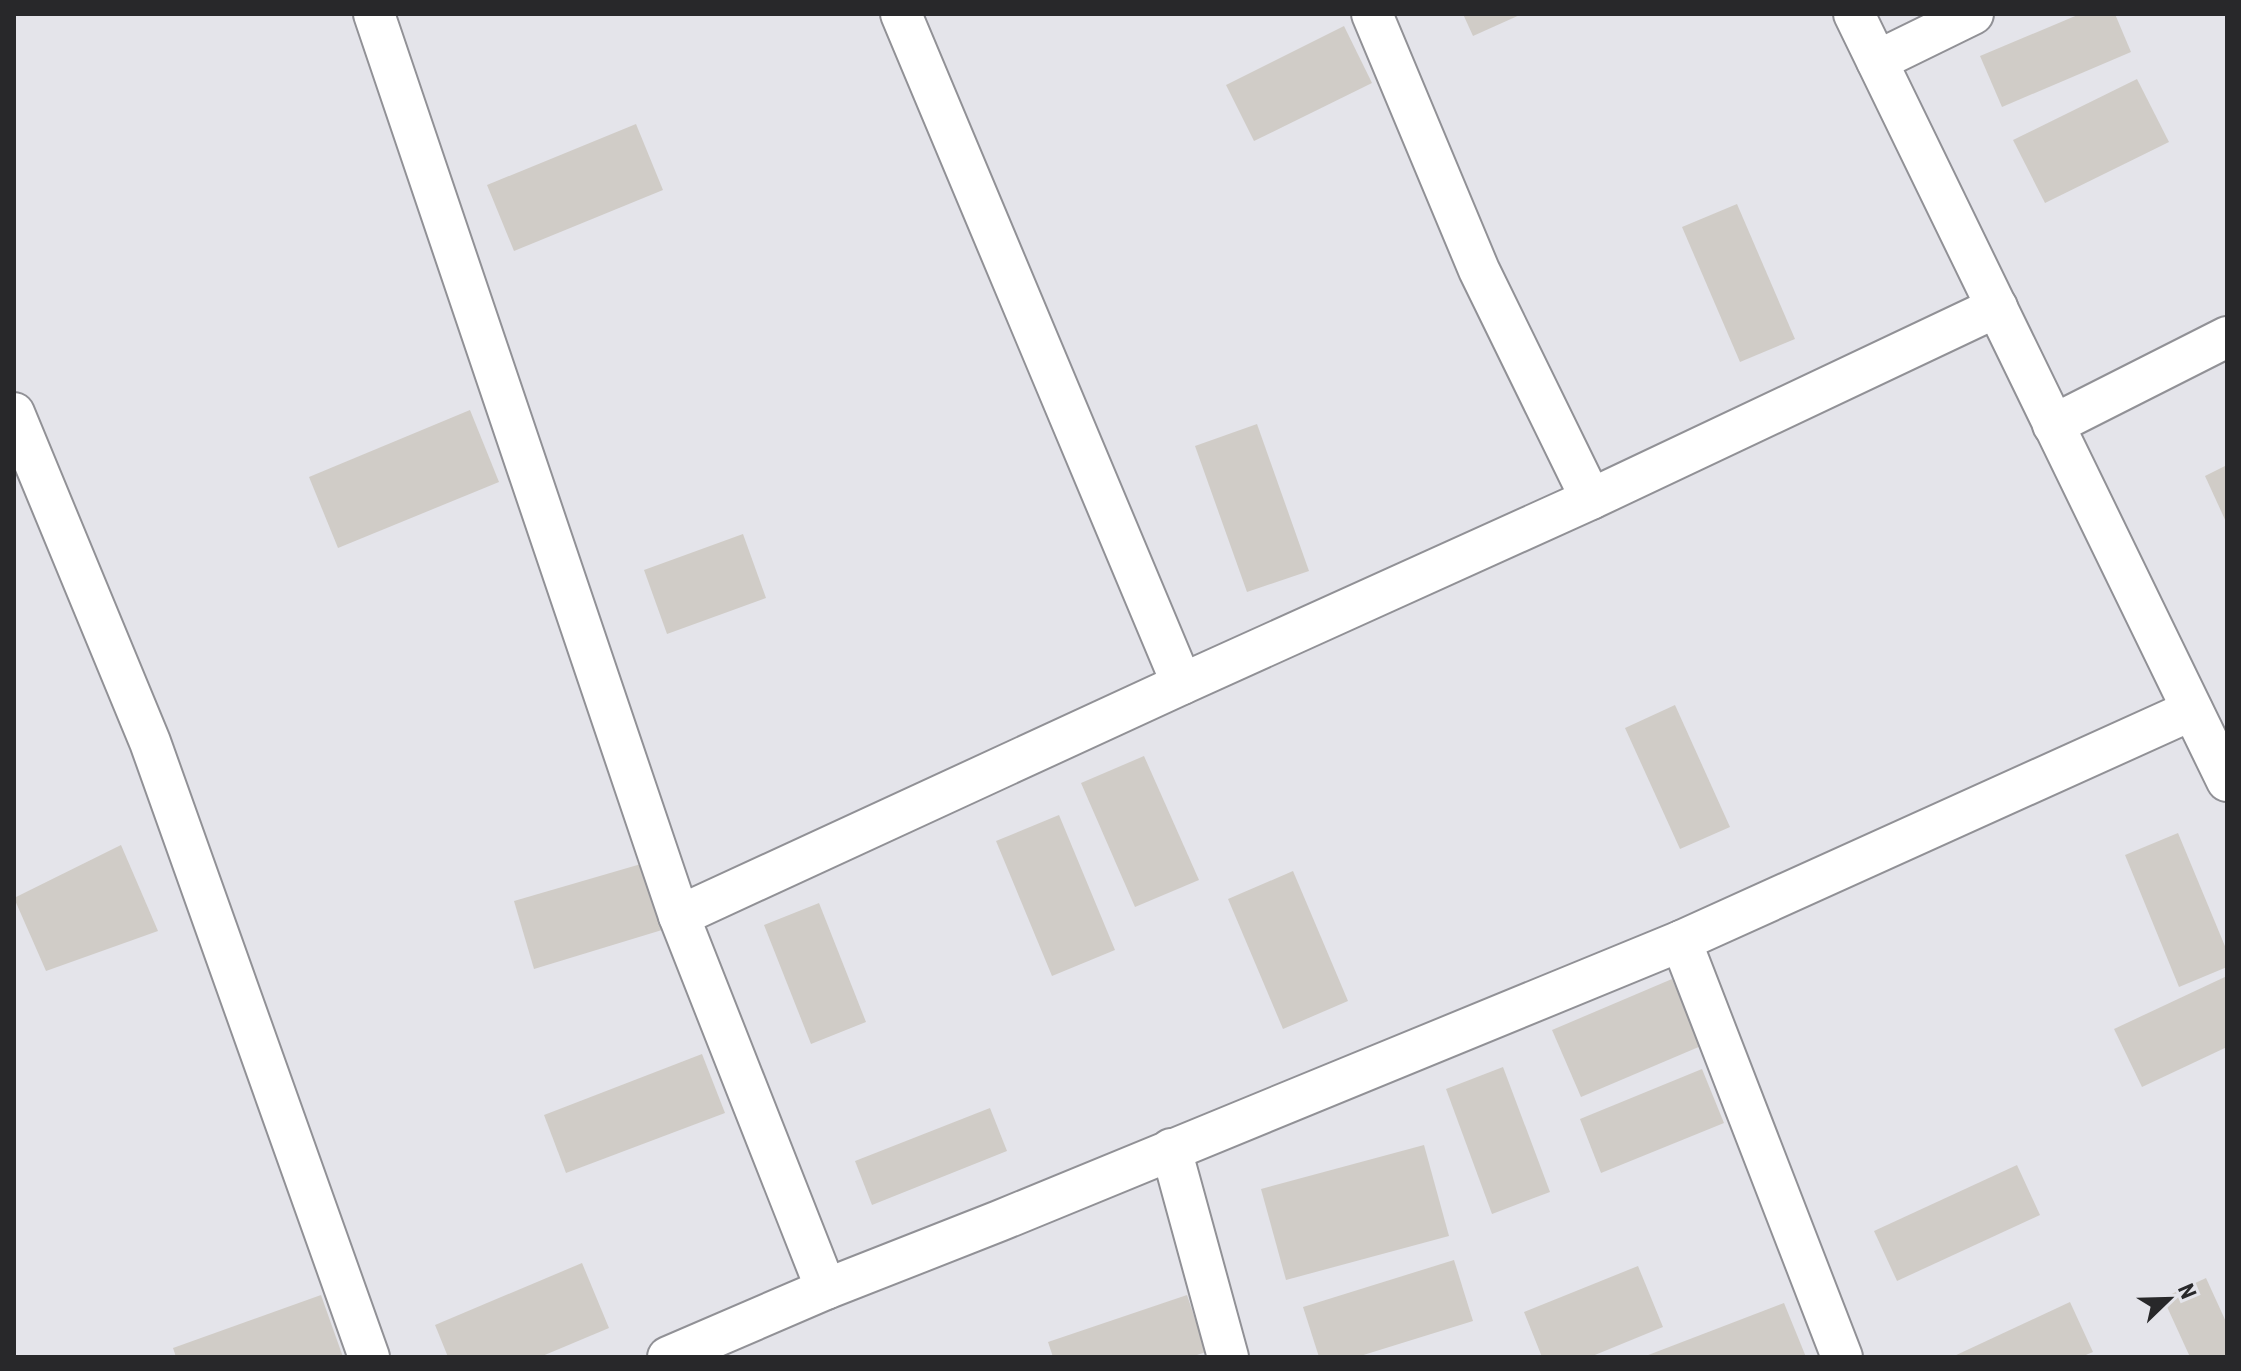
<svg xmlns="http://www.w3.org/2000/svg" width="2241" height="1371" viewBox="0 0 2241 1371" font-family="'Roboto Condensed',sans-serif">
  <style>
    .building { fill: #d0ccc7 }
    .lines { fill: none; stroke-linecap: round; stroke-linejoin: round }
    .street-casing { stroke: #919196; stroke-width: 44 }
    .street { stroke: #fff; stroke-width: 40 }
  </style>
  <rect width="100%" height="100%" fill="#e4e4ea"/>
  <!-- building -->
  <g class="building">
    <path d="M1463,14H1522L1473,36Z"/>
    <path d="M2080,14H2115L2131,52L2002,107L1980,56Z"/>
    <path d="M1344,26L1372,83L1254,141L1226,85Z"/>
    <path d="M2137,79L2169,142L2045,203L2013,140Z"/>
    <path d="M636,124L663,190L514,251L487,185Z"/>
    <path d="M1737,204L1795,339L1740,362L1682,227Z"/>
    <path d="M470,410L499,482L338,548L309,477Z"/>
    <path d="M1257,424L1309,571L1247,592L1195,446Z"/>
    <path d="M2227,465V524L2205,476Z"/>
    <path d="M743,534L766,598L667,634L644,570Z"/>
    <path d="M1675,705L1730,827L1680,849L1625,728Z"/>
    <path d="M1144,756L1199,880L1135,907L1081,783Z"/>
    <path d="M1059,815L1115,950L1052,976L996,841Z"/>
    <path d="M2178,833L2227,951V967L2179,987L2125,855Z"/>
    <path d="M121,845L158,931L46,971L14,898Z"/>
    <path d="M641,864L662,930L534,969L514,901Z"/>
    <path d="M1293,871L1348,1001L1283,1029L1228,899Z"/>
    <path d="M819,903L866,1022L811,1044L764,925Z"/>
    <path d="M2227,976V1047L2142,1087L2114,1029Z"/>
    <path d="M1672,979L1701,1046L1581,1097L1552,1030Z"/>
    <path d="M702,1054L725,1113L566,1173L544,1115Z"/>
    <path d="M1503,1067L1550,1192L1492,1214L1446,1089Z"/>
    <path d="M1702,1069L1724,1123L1601,1173L1580,1119Z"/>
    <path d="M990,1108L1007,1151L872,1205L855,1161Z"/>
    <path d="M1424,1145L1449,1236L1286,1280L1261,1189Z"/>
    <path d="M2017,1165L2040,1215L1897,1281L1874,1231Z"/>
    <path d="M1454,1260L1473,1321L1357,1357H1319L1303,1307Z"/>
    <path d="M582,1263L609,1328L540,1357H448L435,1325Z"/>
    <path d="M1638,1266L1663,1327L1590,1357H1542L1524,1312Z"/>
    <path d="M2206,1278L2227,1324V1357H2190L2163,1298Z"/>
    <path d="M321,1295L343,1357H176L173,1348Z"/>
    <path d="M1187,1295L1206,1352L1191,1357H1053L1048,1342Z"/>
    <path d="M2070,1302L2093,1352L2081,1357H1952Z"/>
    <path d="M1784,1303L1806,1357H1643Z"/>
  </g>
  <g class="lines">
    <defs>
      <g id="street">
        <path d="M374,14L679,916L826,1289"/>
        <path d="M901,14L1182,684"/>
        <path d="M1854,14L2227,781"/>
        <path d="M1877,61L1973,14"/>
        <path d="M14,413L150,742L369,1357"/>
        <path d="M2053,425L2227,337"/>
        <path d="M1591,499L1997,307"/>
        <path d="M679,916L1182,684L1591,499L1479,270L1372,14"/>
        <path d="M1681,941L1842,1357"/>
        <path d="M1171,1149L1228,1357"/>
        <path d="M668,1357L826,1289L999,1221L1681,941L2192,710"/>
      </g>
    </defs>
    <!-- street casing -->
    <use href="#street" class="street-casing"/>
    <!-- street -->
    <use href="#street" class="street"/>
  </g>
  <!-- border -->
  <rect width="2241" height="1371" fill="none" stroke="#28282a" stroke-width="32"/>
  <!-- north arrow -->
  <g transform="translate(2169 1299) rotate(67)" stroke="#e4e4ea" stroke-width="6" paint-order="stroke">
  <path d="M0-6L14 30L0 20L-14 30Z" fill="#28282a"/>
  <text y="-12" font-size="22" font-weight="bold" text-anchor="middle" fill="#28282a">N</text>
  </g>
</svg>
